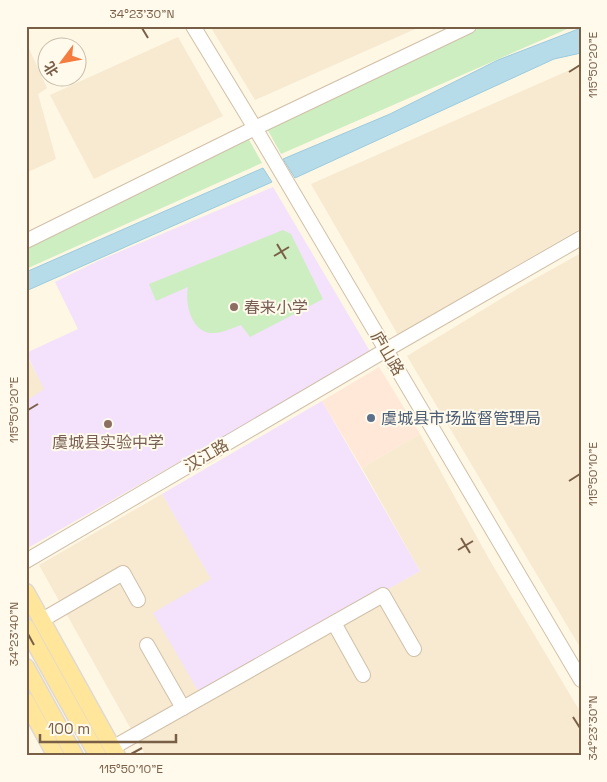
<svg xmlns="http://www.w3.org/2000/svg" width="607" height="782" viewBox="0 0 607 782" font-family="'Space Grotesk','Noto Sans SC',sans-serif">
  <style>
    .residential { fill: #f7ead1 }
    .commercial { fill: #ffe8d7 }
    .education { fill: #f4e1fb }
    .green { fill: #cdeec1 }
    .water { fill: #b6dcea; stroke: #9bcbdd }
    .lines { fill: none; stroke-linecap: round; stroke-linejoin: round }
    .minor-casing { stroke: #d1c0a9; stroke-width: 16 }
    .major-casing { stroke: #dfd9d3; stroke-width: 19 }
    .minor { stroke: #fff; stroke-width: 14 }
    .major { stroke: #ffe69a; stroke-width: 16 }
    .ticks { fill: none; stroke: #7a5f47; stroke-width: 2 }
    .education-dot { fill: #8d6e63; stroke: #fffaec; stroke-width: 2 }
    .service-dot { fill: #5c6f8a; stroke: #fffaec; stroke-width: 2 }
    .labels { text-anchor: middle; stroke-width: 4; stroke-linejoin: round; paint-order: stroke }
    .education-label { font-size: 16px; fill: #785e54; stroke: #fffaec; text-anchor: start }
    .street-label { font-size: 16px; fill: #7a5f47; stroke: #fffaec }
    .service-label { font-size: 16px; fill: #4e5e75; stroke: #fffaec; text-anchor: start }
    .neatline { fill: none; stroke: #7a5f47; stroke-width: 2 }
    .ticks-label { font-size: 12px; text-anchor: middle; fill: #7a5f47 }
  </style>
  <rect width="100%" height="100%" fill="#fef7e4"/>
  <!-- residential -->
  <g class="residential">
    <path d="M210,26H422L255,100Z"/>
    <path d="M178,37L223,116L94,179L50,95Z"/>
    <path d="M26,42L47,88L38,94L56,159L26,173Z"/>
    <path d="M581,65V228L398,335L311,184Z"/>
    <path d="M581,253V649L407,356L522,286Z"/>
    <path d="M26,355L45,389L26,401Z"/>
    <path d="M420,434L489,559L581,713V756H146L39,565L162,494L212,580L298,640L420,571L362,468Z"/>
  </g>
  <!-- commercial -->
  <path class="commercial" d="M379,367L420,434L362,468L322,401Z"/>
  <!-- education -->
  <g class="education">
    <path d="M273,187L371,353L26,549V401L44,389L26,353L78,329L55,282L100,260Z"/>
    <path d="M322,401L420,571L201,696L153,613L211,579L162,494Z"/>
  </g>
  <!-- green -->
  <g class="green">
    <path d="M484,26H574L281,154L266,127Z"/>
    <path d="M247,136L262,163L26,269V244Z"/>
    <path d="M283,230L291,234L323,299L250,337L241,325C232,328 221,334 211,333C190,331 185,302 188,287L156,301L149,284Z"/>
  </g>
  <!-- water -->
  <g class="water">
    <path d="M581,28V53L554,59L295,178L283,159L390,114L498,60Z"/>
    <path d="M263,168L272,182L26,291V272Z"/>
  </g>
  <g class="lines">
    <defs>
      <g id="minor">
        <path d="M193,26L255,128L581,680"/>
        <path d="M26,241L255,128L469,26"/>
        <path d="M26,561L386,350L581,238"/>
        <path d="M42,620L123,573L138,600"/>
        <path d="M334,623L363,675"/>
        <path d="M147,645L183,708"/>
        <path d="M112,748L383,595L414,649"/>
      </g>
      <g id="major">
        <path d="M26,592L117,756"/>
        <path d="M26,627L98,756"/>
        <path d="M26,667L75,756"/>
        <path d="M26,701L56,756"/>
      </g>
    </defs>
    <!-- minor casing -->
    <use href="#minor" class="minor-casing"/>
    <!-- major casing -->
    <use href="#major" class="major-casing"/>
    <!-- minor -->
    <use href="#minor" class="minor"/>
    <!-- major -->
    <use href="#major" class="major"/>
  </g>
  <!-- ticks -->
  <path class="ticks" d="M142,28L148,38M569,72L580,65M277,244L286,259M274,256L289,247M28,410L38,404M569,481L580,474M461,538L470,553M458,550L473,541M28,634L34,645M573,717L580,728M131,754L142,748"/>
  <!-- markers -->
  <g class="education-dot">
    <circle cx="234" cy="307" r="5"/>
    <circle cx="108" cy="424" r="5"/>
  </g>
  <circle class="service-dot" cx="371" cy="418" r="5"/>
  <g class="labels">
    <!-- education labels -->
    <g class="education-label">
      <text x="244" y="313">春来小学</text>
      <text x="108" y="448" text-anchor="middle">虞城县实验中学</text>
    </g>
    <!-- street labels -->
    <g class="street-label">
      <text transform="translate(388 353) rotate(59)" y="6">庐山路</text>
      <text transform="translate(206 455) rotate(-30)" y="6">汉江路</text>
    </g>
    <!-- service labels -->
    <g class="service-label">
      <text x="381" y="424">虞城县市场监督管理局</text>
    </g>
  </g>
  <!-- border -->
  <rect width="607" height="782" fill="none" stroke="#fffaec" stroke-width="55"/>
  <!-- north arrow -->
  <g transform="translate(62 62) rotate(238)"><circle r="24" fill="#fffaec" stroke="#cabcaa"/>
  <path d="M0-4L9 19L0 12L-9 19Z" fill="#f37c3e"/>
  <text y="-8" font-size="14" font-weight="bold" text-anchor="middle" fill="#7a5f47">北</text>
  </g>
  <!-- scale -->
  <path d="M40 734v8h136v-8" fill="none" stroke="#7a5f47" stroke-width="2.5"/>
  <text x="48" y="734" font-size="15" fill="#7a5f47" stroke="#fffaec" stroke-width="4" paint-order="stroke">100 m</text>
  <rect x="28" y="28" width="552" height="726" class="neatline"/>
  <g class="ticks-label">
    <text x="142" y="18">34°23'30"N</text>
    <text transform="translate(593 65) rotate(-90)" y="4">115°50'20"E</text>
    <text transform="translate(14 410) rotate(-90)" y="4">115°50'20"E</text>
    <text transform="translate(593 474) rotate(-90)" y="4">115°50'10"E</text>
    <text transform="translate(14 634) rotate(-90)" y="4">34°23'40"N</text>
    <text transform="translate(593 728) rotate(-90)" y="4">34°23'30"N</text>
    <text x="131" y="773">115°50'10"E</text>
  </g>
</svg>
